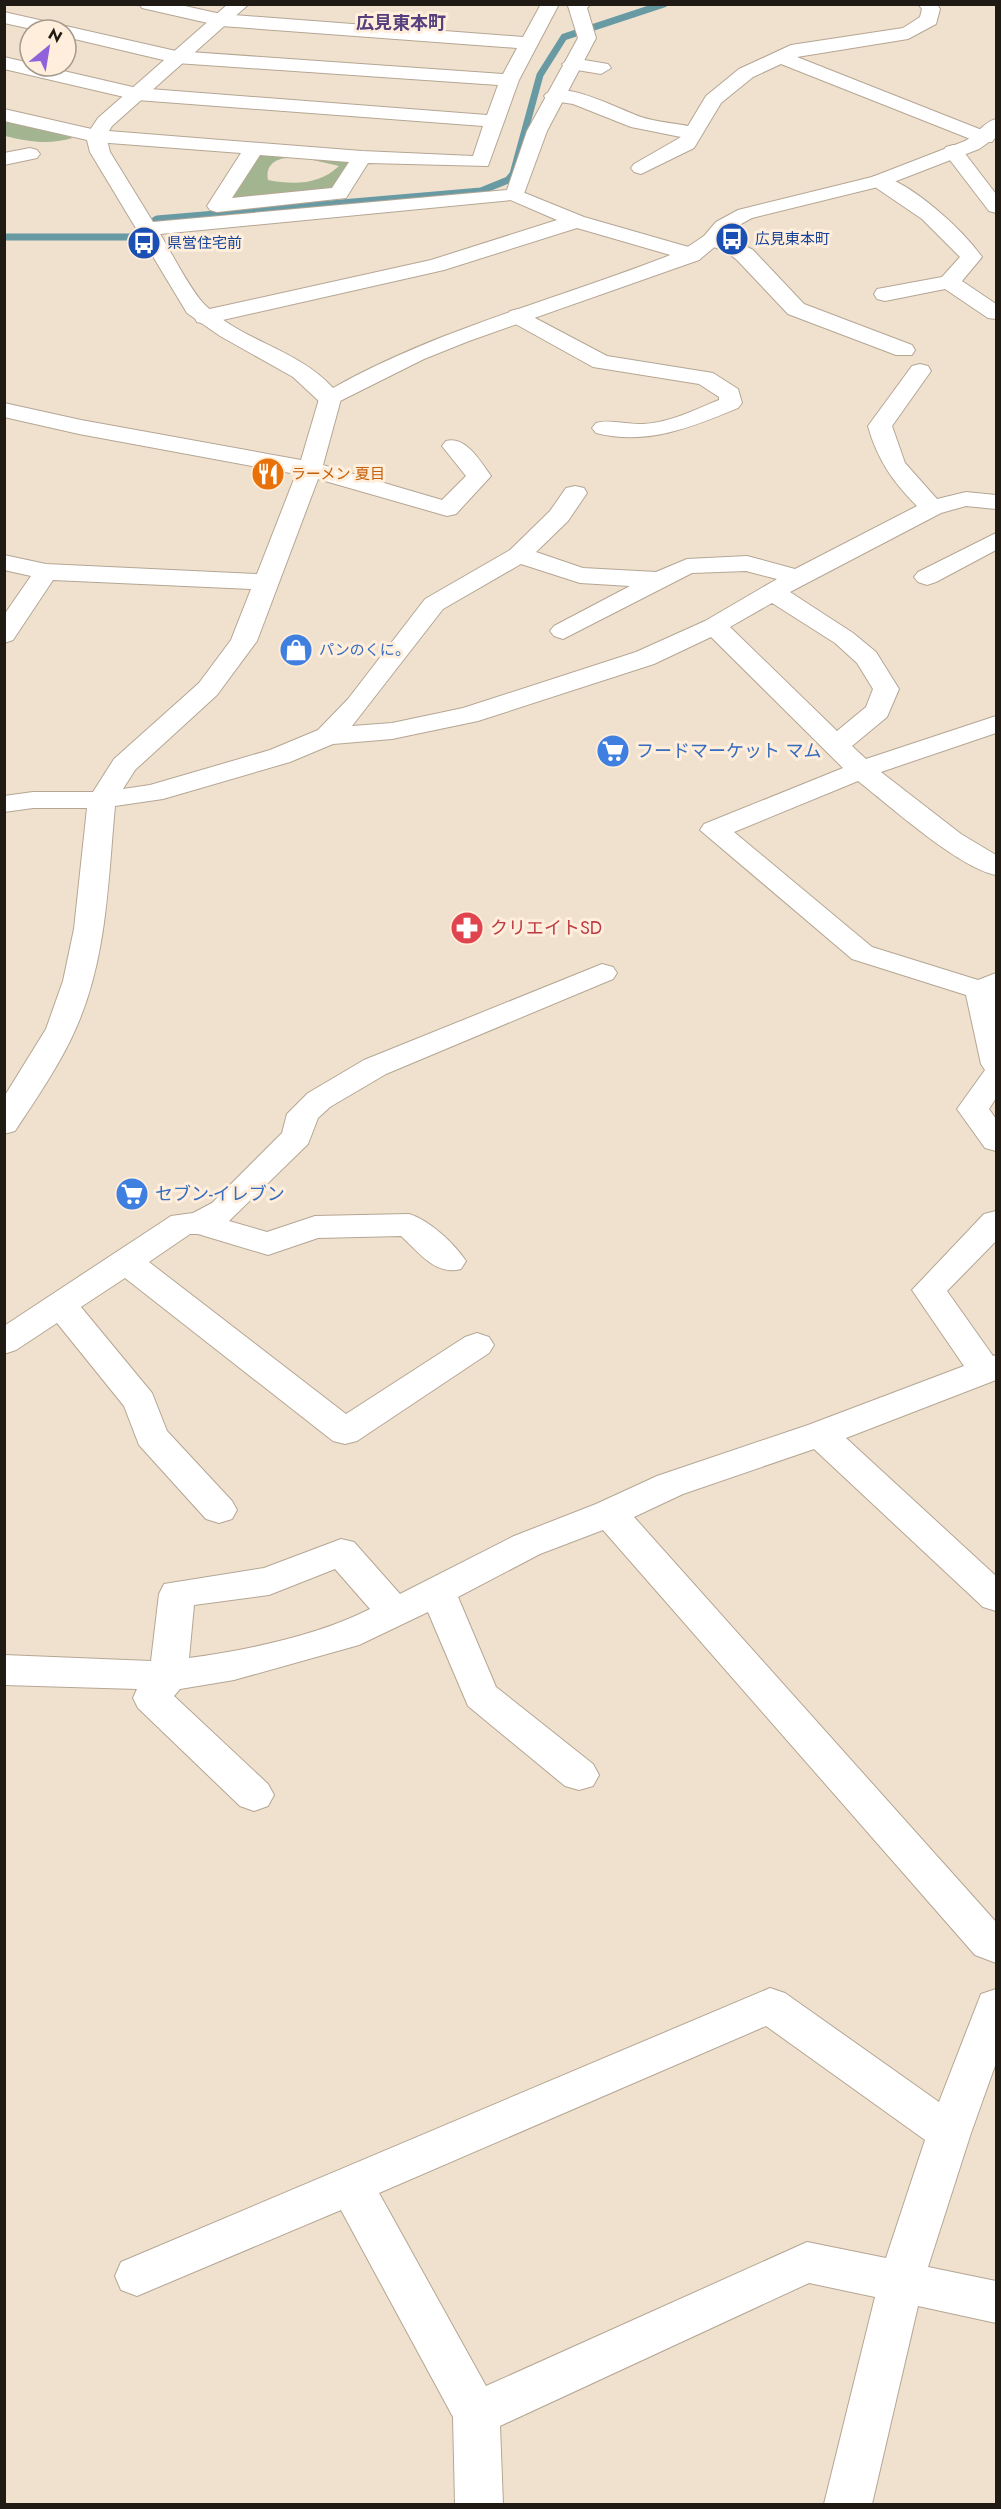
<svg xmlns="http://www.w3.org/2000/svg" width="1001" height="2509" viewBox="0 0 1001 2509" font-family="Jost,'Noto Sans JP',sans-serif">
  <style>
    .forest { fill: #a3b590 }
    .lines { fill: none; stroke-linecap: round; stroke-linejoin: round }
    .stream { stroke: #689aa4; stroke-width: 7 }
    .minor-casing { stroke: #b5a694; stroke-width: 2 }
    .tertiary-casing { stroke: #b5a694; stroke-width: 2 }
    .minor { fill: #fff; fill-rule: evenodd }
    .tertiary { fill: #fff; fill-rule: evenodd }
    .labels { text-anchor: middle; stroke-width: 6; stroke-linejoin: round; paint-order: stroke }
    .far-transit-label { font-size: 15px; fill: #164399; stroke: #feeedb; text-anchor: start }
    .far-food-label { font-size: 15px; fill: #c56008; stroke: #feeedb; text-anchor: start }
    .far-shop-label { font-size: 15px; fill: #366cbe; stroke: #feeedb; text-anchor: start }
    .far-quarter-label { font-size: 18px; font-weight: bold; fill: #56407d; stroke: #feeedb }
    .shop-label { font-size: 18px; fill: #366cbe; stroke: #feeedb; text-anchor: start }
    .health-label { font-size: 18px; fill: #be3a42; stroke: #feeedb; text-anchor: start }
  </style>
  <rect width="100%" height="100%" fill="#f0e1ce"/>
  <!-- forest -->
  <g class="forest">
    <path d="M5,118L73,138C48,145 30,142 5,136Z"/>
    <path d="M258,151L291,153L289,158C276,158 265,165 268,180C294,185 319,185 339,166L300,157H359L334,192L227,203Z"/>
  </g>
  <g class="lines">
    <!-- stream -->
    <path class="stream" d="M4,237H130L157,219L481,191L508,180L513,174L540,75L564,37L664,4"/>
    <defs>
      <g id="minor">
        <path d="M139,4H176L221,14L523,37L541,4L558,6L519,80L488,166L368,163L346,198L217,212L210,210L207,206L241,153L96,142L4,121V109L96,130L362,151L473,156L483,126L137,100L4,69V57L30,63V66H42L137,88L487,115L498,85L176,63L66,37V30H36L4,23V12L176,51L503,74L517,48L221,26L142,8ZM260,155L349,162L332,188L232,198Z"/>
        <path d="M918,4H937L940,9L936,24L908,39L797,57L992,134L995,138L992,142H978L781,64L753,77L721,103L694,148L641,174L634,172L631,168L634,164L681,137L631,127L573,104L547,100L544,96C558,76 623,111 641,117C656,122 673,123 688,126L706,96L739,69L791,45L903,28L920,17L922,9Z"/>
        <path d="M572,58L608,64L611,68L601,74L565,68L562,64Z"/>
        <path d="M953,145L960,147L996,194V213L989,211L943,151L946,147Z"/>
        <path d="M30,148L37,150L40,154L37,158L4,165V153Z"/>
        <path d="M879,175C912,183 962,229 982,257L962,281L996,304V319L988,318L945,289L885,301L877,299L874,294L877,289L942,277L960,257L922,219L872,185L869,181L872,177Z"/>
        <path d="M515,189L584,217L699,250L702,255L699,260L691,261L577,228L444,270L205,324L197,322L194,317L197,312L205,310L431,260L557,220L508,199L505,195L508,191Z"/>
        <path d="M711,234L740,243L753,250L804,304L912,345L915,350L912,355H896L788,314L737,260L726,251L704,244L700,240L704,236Z"/>
        <path d="M518,309L607,356L713,373L738,389L742,403L738,408C692,427 647,446 596,433L592,428L596,423C611,419 627,425 643,424C669,423 694,410 719,400V397L699,384L593,367L510,321L507,316L510,311Z"/>
        <path d="M920,364L928,366L931,371L892,426L905,463L937,499L966,492L996,495V509L966,506L941,513L790,592L853,633L876,652L899,689L887,717L852,746L866,759L996,716V733L881,772L961,834L996,855V875C959,868 890,806 858,781L734,832L872,947L978,980L996,973V1098L989,1109L996,1119V1151L985,1148L957,1109L985,1070L981,1064L966,995L852,959L700,830L704,824L843,768L711,637L654,664L478,721L392,739L333,744L290,762L163,799L115,806C108,881 107,959 76,1028C62,1061 35,1101 15,1131L4,1134V1097L46,1029L63,981L74,929L87,808H33L4,812V796L33,792H93L114,759L199,683L231,640L251,589L53,580L13,640L4,643V615L31,576L4,570V555L46,564L257,574L296,474L79,434L4,417V403L81,420L301,460L319,399L322,394H338L341,399L323,465L442,500L466,476L442,446L446,441C466,436 480,461 491,476L456,514L447,516L318,479L257,641L217,695L135,770L123,789L150,785L270,750L318,730L348,699L425,599L510,550L550,511L566,488L575,486L584,488L587,493L568,521L536,552L583,568L656,572L687,559L747,556L795,569L917,506C893,482 877,459 868,426L912,366ZM521,564L580,583L630,586L554,626L550,631L554,636L563,639L692,573L746,571L777,579L705,621L636,652L463,708L392,723L352,726L443,609ZM772,603L835,643L857,663L873,689L866,707L837,731L730,627Z"/>
        <path d="M996,533V550L936,582L927,585L918,582L914,577L918,572Z"/>
        <path d="M602,964L613,967L617,973L613,979L386,1074L330,1107L318,1118L308,1144L229,1221L267,1232L315,1216L409,1214C429,1220 454,1243 466,1261L461,1269C435,1276 419,1252 401,1236L318,1238L268,1255L198,1234H190L149,1262L346,1414L465,1337L477,1333L489,1337L494,1345L489,1353L357,1441L345,1444L333,1441L125,1278L81,1307L152,1393L167,1431L232,1501L237,1510L232,1519L219,1523L206,1519L139,1445L124,1406L57,1323L16,1350L4,1354V1326L171,1216L193,1213L212,1203L282,1133L287,1114L308,1093L364,1060Z"/>
        <path d="M996,1211V1241L947,1291L993,1356L996,1355V1380L846,1438L996,1576V1611L983,1607L814,1449L683,1494L634,1517L996,1922V1963L975,1955L603,1530L540,1554L458,1597L496,1687L593,1764L599,1775L593,1786L579,1790L565,1786L468,1706L428,1612L359,1645L234,1680L180,1689L174,1696L268,1784L274,1795L268,1806L254,1811L240,1806L138,1708L133,1698L137,1689L4,1685V1655L151,1661L159,1594L164,1584L264,1568L341,1539L354,1542L400,1594L514,1536L596,1504L657,1476L808,1425L964,1366L912,1290L984,1214ZM335,1569L370,1609C317,1636 247,1650 189,1658L194,1605L269,1595Z"/>
        <path d="M770,1988L785,1993L939,2102L981,1994L996,1989V2063L971,2133L928,2267L996,2281V2323L918,2306L872,2504H824L875,2297L809,2283L500,2426L503,2504H455L453,2417L341,2210L137,2296L121,2290L115,2276L121,2262ZM766,2026L925,2140L886,2258L807,2242L486,2386L379,2193Z"/>
      </g>
      <path id="tertiary" d="M228,4H249L112,126L106,136L110,152L153,222L507,190L527,131L578,38L568,6L591,4L587,8L596,38L547,131L522,199L160,234C172,253 190,290 205,305C241,341 298,349 333,388C443,326 567,297 683,250L704,236L716,222L738,210L872,177L965,141C976,135 984,122 996,119V137L979,149L886,185L752,218L730,230L718,244L699,260L469,341L424,359L330,406L322,404L293,377L220,336L187,313L90,152L86,136L98,118Z"/>
    </defs>
    <!-- minor casing -->
    <use href="#minor" class="minor-casing"/>
    <!-- tertiary casing -->
    <use href="#tertiary" class="tertiary-casing"/>
    <!-- minor -->
    <use href="#minor" class="minor"/>
    <!-- tertiary -->
    <use href="#tertiary" class="tertiary"/>
  </g>
  <!-- icons -->
  <defs>
    <symbol id="bus-disc" viewBox="-11 -11 22 22"><circle r="9.5" fill="#1a4fb4" stroke="#feeedb"/><path d="M-5-6H5V4H4V6H2V4H-2V6H-4V4H-5ZM-3.5-4V0h7V-4ZM-3.5 1.2v1.5H-2V1.2ZM2 1.2v1.5H3.5V1.2Z" fill="#fff"/></symbol>
    <symbol id="restaurant-disc" viewBox="-11 -11 22 22"><circle r="9.5" fill="#e8710a" stroke="#feeedb"/><path d="M-5-6h1v4h1v-4h1v4h1v-4h1v5L-1.5 .5V6h-2V.5L-5-1ZM5-6V6H3V1.5H1.5Q1.5-4 5-6Z" fill="#fff"/></symbol>
    <symbol id="shop-disc" viewBox="-11 -11 22 22"><circle r="9.5" fill="#3f7fe0" stroke="#feeedb"/><path d="M-5-2.5h2.3a2.7 3.5 0 0 1 5.4 0H5L5.5 6h-11ZM-1.5-2.5h3a1.5 2.3 0 0 0-3 0Z" fill="#fff"/></symbol>
    <symbol id="supermarket-disc" viewBox="-11 -11 22 22"><circle r="9.5" fill="#3f7fe0" stroke="#feeedb"/><path d="M-6-5.5h2.5l.6 2H6L4.5 2H-2.5L-4.4-4H-6ZM-1.5 3.2a1.3 1.3 0 1 0 .1 0ZM3 3.2a1.3 1.3 0 1 0 .1 0Z" fill="#fff"/></symbol>
    <symbol id="pharmacy-disc" viewBox="-11 -11 22 22"><circle r="9.5" fill="#e0444e" stroke="#feeedb"/><path d="M-2-6h4v4h4v4h-4v4h-4v-4h-4v-4h4Z" fill="#fff"/></symbol>
  </defs>
  <g fill-rule="evenodd">
    <use href="#bus-disc" x="713" y="220" width="38" height="38"/>
    <use href="#bus-disc" x="125" y="224" width="38" height="38"/>
    <use href="#restaurant-disc" x="249" y="455" width="38" height="38"/>
    <use href="#shop-disc" x="277" y="631" width="38" height="38"/>
    <use href="#supermarket-disc" x="594" y="732" width="38" height="38"/>
    <use href="#pharmacy-disc" x="448" y="909" width="38" height="38"/>
    <use href="#supermarket-disc" x="113" y="1175" width="38" height="38"/>
  </g>
  <g class="labels">
    <!-- far-transit labels -->
    <g class="far-transit-label">
      <text x="755" y="244">広見東本町</text>
      <text x="167" y="248">県営住宅前</text>
    </g>
    <!-- far-food labels -->
    <g class="far-food-label">
      <text x="291" y="479">ラーメン 夏目</text>
    </g>
    <!-- far-shop labels -->
    <g class="far-shop-label">
      <text x="319" y="655">パンのくに。</text>
    </g>
    <!-- far-quarter labels -->
    <g class="far-quarter-label">
      <text x="401" y="29">広見東本町</text>
    </g>
    <!-- shop labels -->
    <g class="shop-label">
      <text x="636" y="757">フードマーケット マム</text>
      <text x="155" y="1200">セブン-イレブン</text>
    </g>
    <!-- health labels -->
    <g class="health-label">
      <text x="490" y="934">クリエイトSD</text>
    </g>
  </g>
  <!-- border -->
  <rect width="1001" height="2509" fill="none" stroke="#1f1a13" stroke-width="12"/>
  <!-- north arrow -->
  <g transform="translate(48 48) rotate(30)"><circle r="28" fill="#feeedb" stroke="#a5998b" stroke-width="1.5"/>
  <path d="M0-4.5L10 22L0 15L-10 22Z" fill="#8f61db"/>
  <text y="-9" font-size="16" font-weight="bold" text-anchor="middle" fill="#1f1a13">N</text>
  </g>
</svg>
